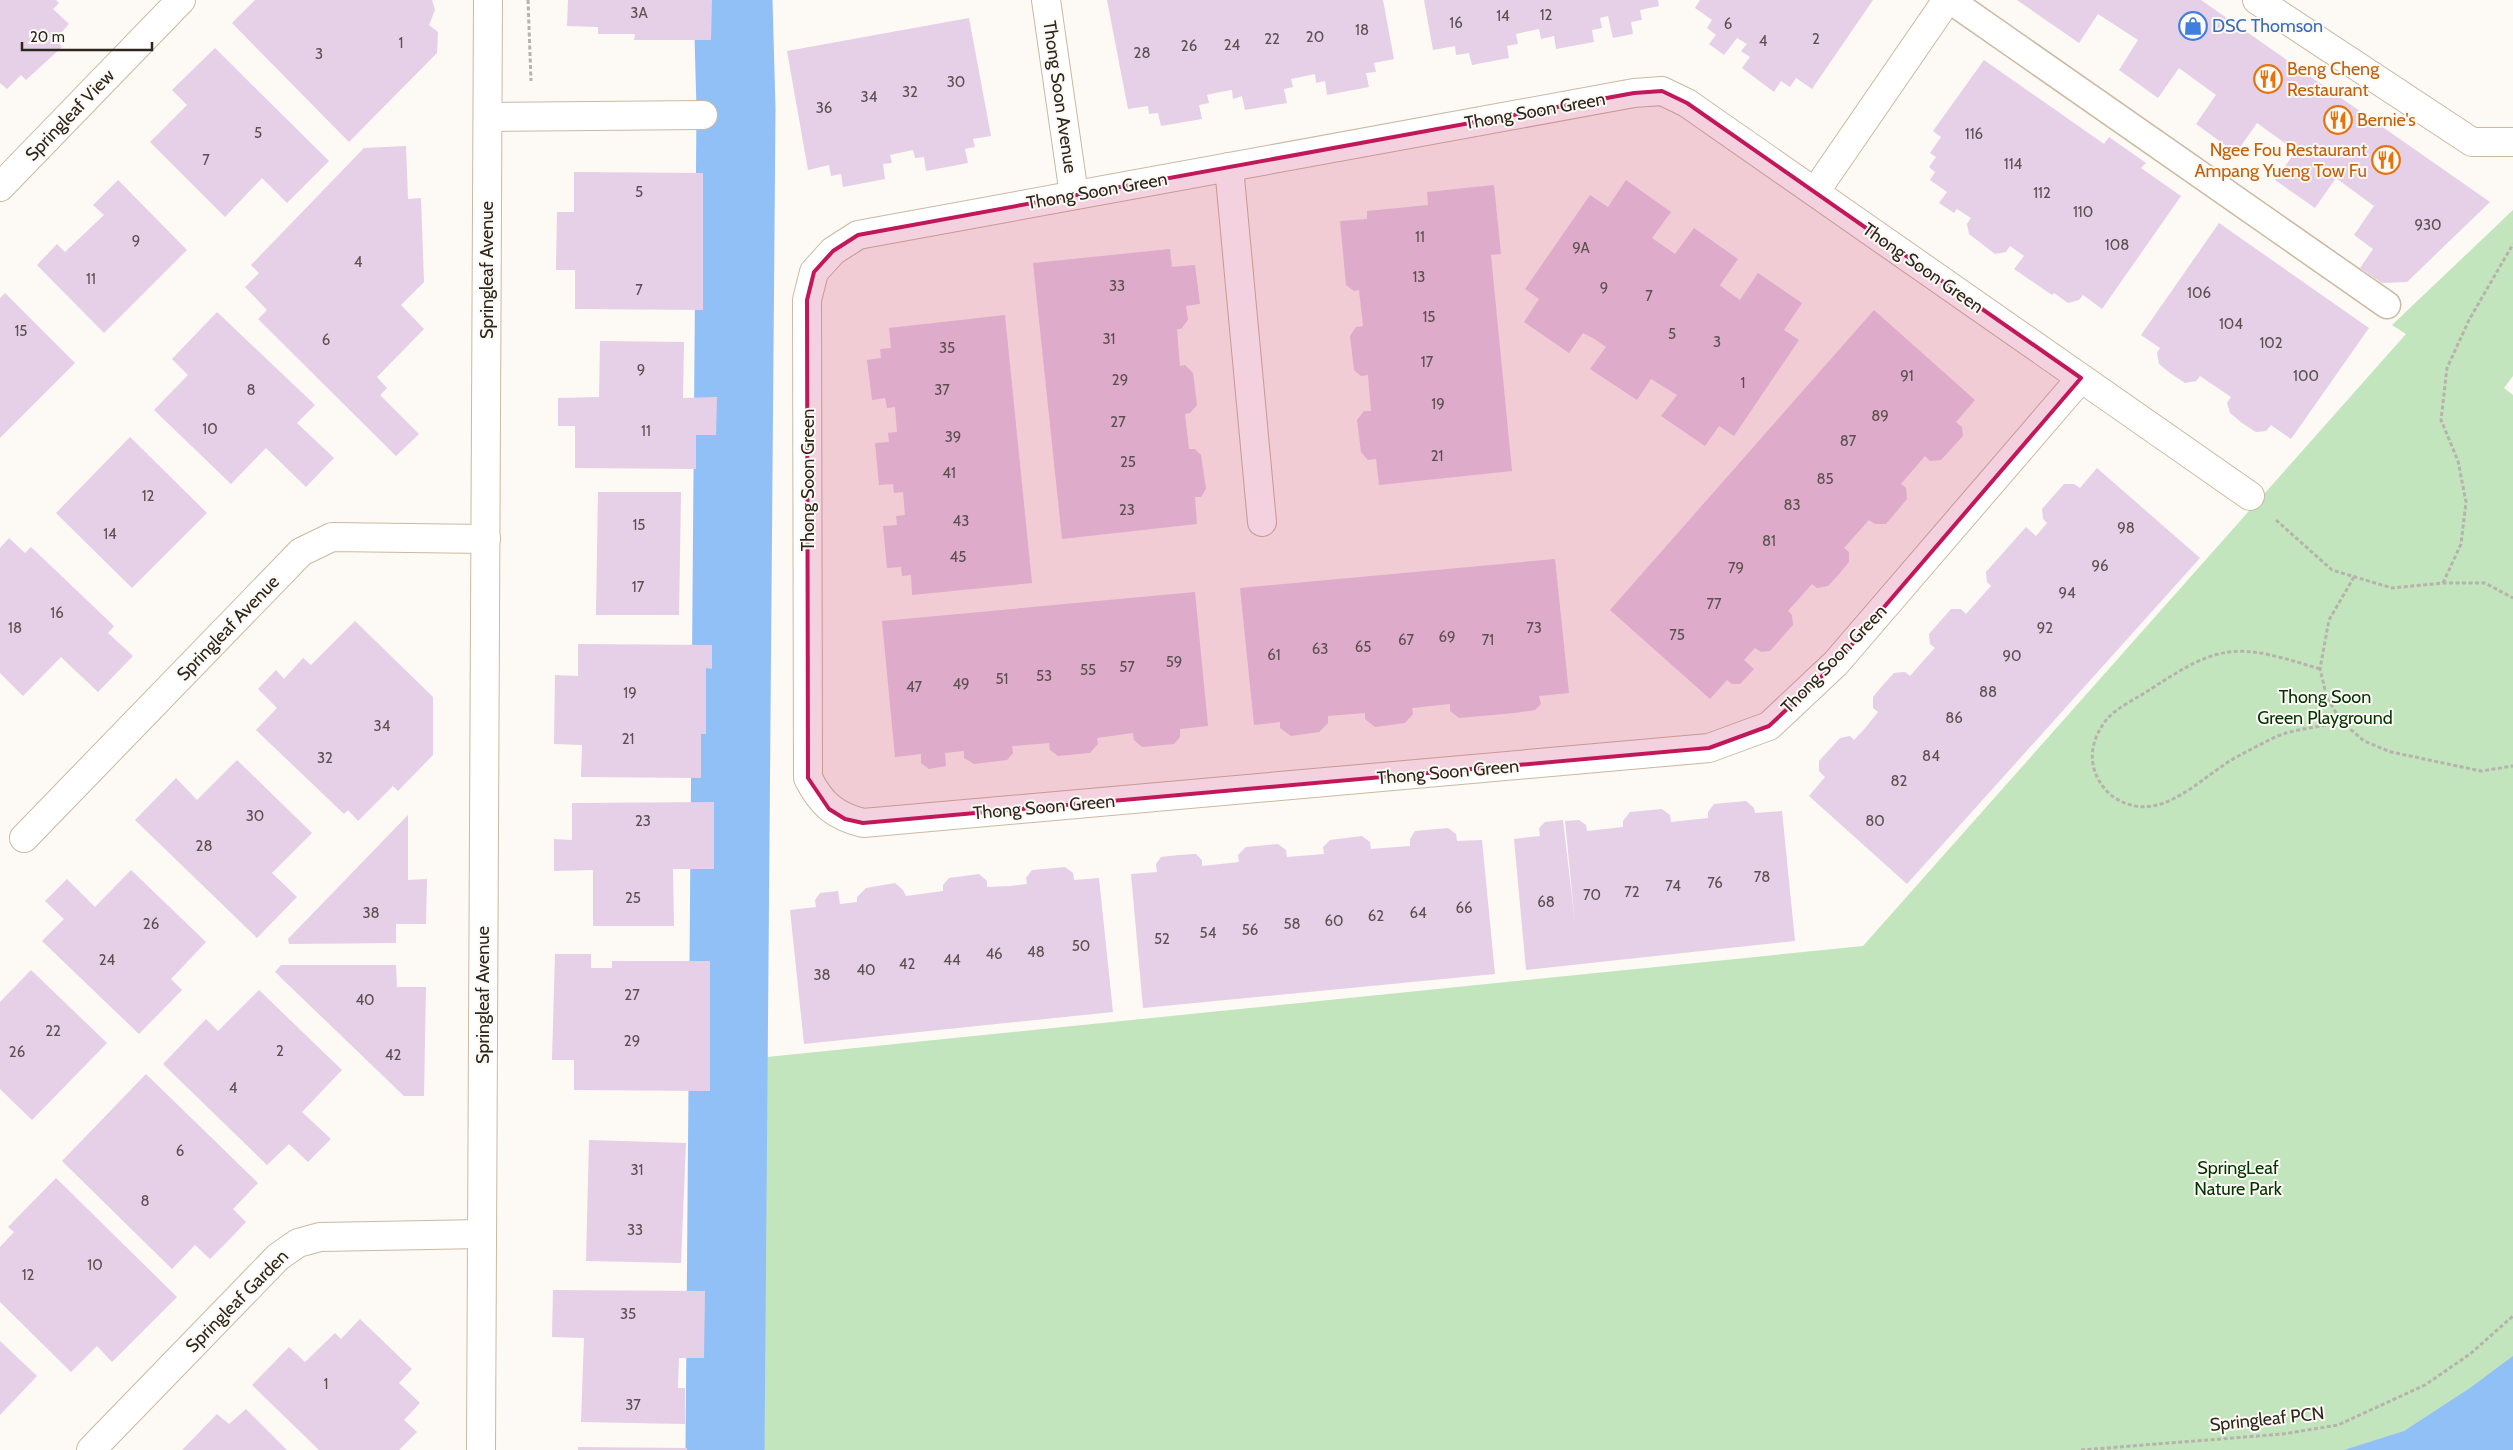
<svg xmlns="http://www.w3.org/2000/svg" width="2513" height="1450" viewBox="0 0 2513 1450" font-family="Cabin,sans-serif">
  <style>
    .green { fill: #c3e5be }
    .water { fill: #91c0f6 }
    .lines { fill: none; stroke-linecap: round; stroke-linejoin: round }
    .river { stroke: #91c0f6; stroke-width: 79 }
    .building { fill: #e5d0e7 }
    .lane-casing { stroke: #cbb9a1; stroke-width: 29 }
    .street-casing { stroke: #cbb9a1; stroke-width: 30 }
    .path { stroke: #b7b2ac; stroke-width: 3; stroke-dasharray: 4 2.5; stroke-linecap: butt }
    .lane { stroke: #fff; stroke-width: 26 }
    .street { stroke: #fff; stroke-width: 28 }
    .marked { fill: #c2185b; fill-opacity: 0.2; stroke: #c2185b; stroke-width: 4; stroke-linejoin: round }
    .labels { text-anchor: middle; stroke-width: 4; stroke-linejoin: round; paint-order: stroke }
    .number-label { font-size: 15px; fill: #5b5050 }
    .shop-label { font-size: 18px; fill: #366cbe; stroke: #fdf9f4; text-anchor: start }
    .food-label { font-size: 18px; fill: #c56008; stroke: #fdf9f4; text-anchor: start }
    .street-label { font-size: 18px; fill: #2d261d; stroke: #fdf9f4 }
    .park-label { font-size: 18px; fill: #013500; stroke: #fdf9f4 }
  </style>
  <rect width="100%" height="100%" fill="#fdf9f4"/>
  <!-- green -->
  <path class="green" d="M2513,210V376L2504,388L2513,395V1450H744L746,1059L1863,946L2406,334L2392,325Z"/>
  <!-- water -->
  <path class="water" d="M2513,1356V1450H2344L2404,1431L2470,1388Z"/>
  <g class="lines">
    <!-- river -->
    <path class="river" d="M725,1450L736,109L733,0"/>
  </g>
  <!-- building -->
  <g class="building">
    <path d="M0,0H56L59,3L53,9L69,24L55,39L62,47L26,80L21,75L7,89L0,83Z"/>
    <path d="M255,0H432L435,10L429,25L438,32L437,53L349,142L232,23Z"/>
    <path d="M568,0H712L711,40H634L635,34H598V27L567,26Z"/>
    <path d="M1107,0H1383L1394,59L1374,63L1376,72L1366,73L1369,87L1327,95L1325,81L1316,83L1315,74L1291,79L1293,87L1284,89L1287,103L1245,110L1242,96L1233,99L1232,90L1220,92L1207,95L1209,103L1199,105L1202,119L1161,126L1158,113L1149,114L1148,106L1128,109Z"/>
    <path d="M1424,0H1658L1659,6L1640,10L1642,20L1631,22L1633,34L1613,38L1608,16L1600,18L1602,28L1592,30L1594,42L1556,49L1554,36L1541,39L1539,29L1516,34L1518,44L1507,46L1509,58L1472,65L1469,53L1456,55L1455,46L1433,50Z"/>
    <path d="M1700,0H1873L1812,89L1796,78L1790,87L1781,81L1774,92L1742,68L1750,57L1741,51L1747,44L1737,38L1724,55L1709,44L1716,35L1707,28L1712,20L1695,8Z"/>
    <path d="M2017,0H2201L2490,202L2407,282L2382,283L2360,268L2373,249L2354,235L2374,206L2336,178L2315,208L2275,180L2296,151L2257,123L2236,153L2196,124L2216,95L2179,68L2158,98L2119,70L2138,40L2098,14L2079,43Z"/>
    <path d="M969,18L991,136L973,139L975,147L965,149L968,163L926,171L924,157L915,158L913,150L890,155L892,163L883,164L885,179L843,187L841,174L831,176L829,165L808,170L787,51Z"/>
    <path d="M215,48L329,161L287,203L262,178L225,217L150,142L187,105L172,90Z"/>
    <path d="M1984,60L2104,144L2109,137L2146,163L2141,168L2181,196L2102,309L2083,295L2079,300L2068,303L2054,293L2052,295L2014,269L2024,256L2010,246L2006,252L1995,254L1969,234L1967,224L1971,218L1957,209L1954,213L1939,203L1947,192L1930,180L1935,172L1929,167L1936,157L1930,153L1941,137L1933,131Z"/>
    <path d="M406,146L408,199L421,198L424,282L401,305L424,329L377,377L387,388L380,395L419,434L396,456L258,319L267,310L245,287L259,273L251,265L364,148Z"/>
    <path d="M574,172L703,173V310L575,309V270H556L557,212H574Z"/>
    <path d="M118,180L187,250L104,333L37,265L57,244L65,252L104,215L93,205Z"/>
    <path d="M1626,180L1671,212L1652,238L1675,254L1694,228L1738,259L1720,285L1726,290L1740,300L1758,273L1802,303L1784,330L1799,340L1734,436L1719,426L1705,446L1661,416L1677,395L1651,379L1637,400L1590,369L1606,347L1593,338L1583,333L1569,353L1524,322L1539,299L1525,289L1590,195L1608,207Z"/>
    <path d="M1494,185L1501,254L1491,255L1512,471L1379,485L1376,459L1368,460L1361,452L1357,420L1364,411H1371L1368,375L1361,376L1354,370L1350,336L1356,327L1363,326L1359,290L1354,291L1346,285L1340,221L1367,219V211L1428,205L1427,192Z"/>
    <path d="M2219,223L2369,328L2291,439L2271,425L2266,431L2256,432L2242,423L2230,413L2227,403L2231,397L2200,376L2196,381L2185,383L2170,373L2159,364L2157,353L2160,348L2141,335Z"/>
    <path d="M1170,249L1172,267L1195,265L1200,304L1186,306L1188,320L1181,329H1177L1180,366L1185,365L1193,373L1197,405L1190,413L1185,414L1189,449H1195L1201,455L1206,489L1201,497H1195L1197,524L1062,539L1033,263Z"/>
    <path d="M5,293L75,363L0,438V298Z"/>
    <path d="M1874,310L1975,400L1956,422L1962,427L1963,436L1941,460L1930,461L1925,456L1901,484L1906,488L1907,499L1886,524H1875L1869,520L1844,548L1849,552V562L1840,573L1828,586L1817,588L1812,584L1788,611L1792,615L1793,625L1783,636L1770,651L1761,652L1755,648L1744,660L1754,669L1740,684H1732L1727,680L1710,699L1610,610Z"/>
    <path d="M217,312L315,405L297,423L334,458L306,487L266,448L231,484L154,410L188,375L172,359Z"/>
    <path d="M1005,315L1032,583L912,595L911,575L902,576L901,567L887,568L883,526L897,525L896,516L905,515L903,492L894,493L893,484L879,485L875,443L889,442L888,433L897,432L896,420L895,407L887,408L885,398L872,400L867,360L881,358L880,349L891,348L889,328Z"/>
    <path d="M600,341L684,342L683,398L717,397L716,435H696V469L575,468V426H558V398L599,397Z"/>
    <path d="M130,437L207,513L132,588L56,513Z"/>
    <path d="M2097,468L2200,558L1907,884L1809,796L1825,777L1819,771V761L1840,738L1850,736L1854,740L1867,726L1878,712L1873,708V697L1883,685L1894,673L1905,672L1910,676L1923,661L1935,648L1930,644L1929,634L1951,609H1961L1966,614L1991,586L1987,582L1986,572L2026,527L2036,536L2047,523L2043,519L2042,509L2064,484H2074L2080,488Z"/>
    <path d="M598,492H681L679,615H596Z"/>
    <path d="M9,538L25,553L31,547L114,626L108,633L133,656L98,692L61,657L23,696L0,673V548Z"/>
    <path d="M1555,559L1569,693L1539,696L1541,704L1535,710L1515,713L1459,718L1450,711V704L1412,708L1413,714L1405,723L1375,727L1365,719V713L1328,716V723L1319,732L1291,736L1280,728V722L1254,725L1240,588Z"/>
    <path d="M1195,592L1208,726L1180,729V737L1174,744L1142,747L1134,740L1133,733L1097,738L1098,744L1090,753L1058,756L1050,750L1049,743L1012,746L1013,753L1007,760L974,764L964,758V751L945,753L946,766L929,769L921,763V754L895,757L882,621Z"/>
    <path d="M355,621L433,697V755L398,791L393,786L358,821L348,810L344,814L256,730L277,708L258,689L276,670L284,679L303,658L311,665Z"/>
    <path d="M578,644L712,645V669L706,668V734H701V778L581,777L582,745L554,744L555,675L578,676Z"/>
    <path d="M237,760L312,833L272,873L297,897L257,938L135,820L176,778L197,800Z"/>
    <path d="M1746,801L1754,808L1755,813L1782,811L1795,941L1526,970L1514,839L1540,836L1539,828L1545,822L1563,820L1575,923L1565,821L1579,820L1586,825L1587,831L1623,827V821L1630,812L1662,809L1670,815L1671,822L1708,818V812L1714,804Z"/>
    <path d="M714,802V869H673L674,926H593V870L554,871V839L572,840V803Z"/>
    <path d="M408,815V880L427,879L426,924H396V943L289,944L288,939Z"/>
    <path d="M1448,828L1456,834L1457,841L1482,840L1495,974L1143,1008L1131,874L1157,872L1156,864L1161,857L1179,855L1196,854L1202,860V866L1239,862L1238,855L1246,847L1278,844L1286,850L1287,857L1324,854L1323,847L1330,840L1362,836L1370,842L1371,849L1410,846V839L1415,831Z"/>
    <path d="M1065,867L1073,873L1074,880L1099,878L1113,1012L804,1044L790,910L816,907L815,900L820,893L838,891L840,904L857,902V897L866,888L895,883L903,890L906,896L943,891V885L949,878L979,874L987,881V887L1009,886L1027,884L1026,878L1032,870Z"/>
    <path d="M131,870L206,942L171,979L182,990L139,1034L42,941L64,919L45,901L67,879L95,907Z"/>
    <path d="M555,954H591V968H612V961H710V1091L574,1090V1060H552Z"/>
    <path d="M281,965H396L397,987H426L424,1096H404L275,972Z"/>
    <path d="M31,970L107,1043L32,1120L0,1089V1002Z"/>
    <path d="M259,990L342,1070L302,1112L331,1139L308,1162L289,1144L267,1165L163,1064L206,1019L218,1031Z"/>
    <path d="M146,1074L258,1183L233,1209L246,1222L227,1242L210,1259L195,1245L172,1269L62,1161Z"/>
    <path d="M589,1140L686,1143L681,1263L586,1261Z"/>
    <path d="M56,1178L177,1297L112,1362L97,1346L71,1372L0,1302V1247L14,1232L8,1227Z"/>
    <path d="M553,1290L705,1291L704,1358H679L678,1388H685V1424L581,1422L584,1338L552,1337Z"/>
    <path d="M360,1319L412,1369L399,1383L420,1403L404,1420L417,1432L399,1450H319L252,1385L289,1347L305,1362L335,1333L341,1339Z"/>
    <path d="M0,1341L37,1376L0,1415Z"/>
    <path d="M246,1409L287,1450H182L217,1414L229,1424Z"/>
    <path d="M578,1447L687,1448V1450H578Z"/>
  </g>
  <g class="lines">
    <defs>
      <path id="lane" d="M1950,0L2387,305"/>
      <g id="street">
        <path d="M1046,0L1074,195"/>
        <path d="M2257,0L2472,142H2513"/>
        <path d="M488,117L703,115"/>
        <path d="M1229,167L1262,522"/>
        <path d="M0,187L181,0"/>
        <path d="M1815,192L1947,0"/>
        <path d="M2081,378L1836,663L1769,726L1709,748L863,823C835,816 821,804 808,778L807,300L814,272L833,251L858,235L1634,93L1662,91L1687,103L2250,496"/>
        <path d="M24,838L301,552L332,537L486,539"/>
        <path d="M91,1450L278,1257L298,1243L320,1237L482,1234"/>
        <path d="M481,1450L488,0"/>
      </g>
    </defs>
    <!-- lane casing -->
    <use href="#lane" class="lane-casing"/>
    <!-- street casing -->
    <use href="#street" class="street-casing"/>
    <!-- path -->
    <g class="path">
      <path d="M528,0L531,81"/>
      <path d="M2276,520L2332,570L2392,588L2443,583H2485L2513,598"/>
      <path d="M2354,577L2329,620L2320,669L2327,698L2342,722L2364,741L2391,752L2481,771L2513,766"/>
      <path d="M2443,583L2461,544L2466,502L2458,461L2441,420L2447,368L2469,320L2513,244"/>
      <path d="M2320,669C2239,644 2223,641 2151,689C2139,697 2116,708 2107,719C2097,731 2090,748 2093,764C2095,777 2104,791 2115,798C2162,828 2203,773 2242,754C2256,747 2271,738 2286,733C2304,728 2324,726 2342,722"/>
      <path d="M2081,1450L2283,1434L2338,1425L2425,1385L2470,1354L2513,1316"/>
    </g>
    <!-- lane -->
    <use href="#lane" class="lane"/>
    <!-- street -->
    <use href="#street" class="street"/>
  </g>
  <!-- marked area -->
  <path class="marked" d="M1662,91L1687,103L2081,378L1836,663L1769,726L1709,748L863,823L845,819L829,809L808,778L807,300L814,272L833,251L858,235L1634,93Z"/>
  <!-- icons -->
  <defs>
    <symbol id="shop-ring" viewBox="-11 -11 22 22"><circle r="9.5" fill="#fdf9f4" stroke="#3f7fe0" stroke-width="1.5"/><path d="M-5-2.5h2.3a2.7 3.5 0 0 1 5.4 0H5L5.5 6h-11ZM-1.5-2.5h3a1.5 2.3 0 0 0-3 0Z" fill="#3f7fe0"/></symbol>
    <symbol id="restaurant-ring" viewBox="-11 -11 22 22"><circle r="9.5" fill="#fdf9f4" stroke="#e8710a" stroke-width="1.5"/><path d="M-5-6h1v4h1v-4h1v4h1v-4h1v5L-1.5 .5V6h-2V.5L-5-1ZM5-6V6H3V1.5H1.5Q1.5-4 5-6Z" fill="#e8710a"/></symbol>
  </defs>
  <g fill-rule="evenodd">
    <use href="#shop-ring" x="2177" y="10" width="32" height="32"/>
    <use href="#restaurant-ring" x="2252" y="63" width="32" height="32"/>
    <use href="#restaurant-ring" x="2322" y="104" width="32" height="32"/>
    <use href="#restaurant-ring" x="2370" y="144" width="32" height="32"/>
  </g>
  <g class="labels">
    <!-- number labels -->
    <g class="number-label">
      <text x="639" y="18">3A</text>
      <text x="1546" y="20">12</text>
      <text x="1503" y="21">14</text>
      <text x="1456" y="28">16</text>
      <text x="1728" y="29">6</text>
      <text x="1362" y="35">18</text>
      <text x="1315" y="42">20</text>
      <text x="1272" y="44">22</text>
      <text x="1816" y="44">2</text>
      <text x="1763" y="46">4</text>
      <text x="401" y="48">1</text>
      <text x="1232" y="50">24</text>
      <text x="1189" y="51">26</text>
      <text x="1142" y="58">28</text>
      <text x="319" y="59">3</text>
      <text x="956" y="87">30</text>
      <text x="910" y="97">32</text>
      <text x="869" y="102">34</text>
      <text x="824" y="113">36</text>
      <text x="258" y="138">5</text>
      <text x="1974" y="139">116</text>
      <text x="206" y="165">7</text>
      <text x="2013" y="169">114</text>
      <text x="639" y="197">5</text>
      <text x="2042" y="198">112</text>
      <text x="2083" y="217">110</text>
      <text x="2428" y="230">930</text>
      <text x="1420" y="242">11</text>
      <text x="136" y="246">9</text>
      <text x="2117" y="250">108</text>
      <text x="1581" y="253">9A</text>
      <text x="358" y="267">4</text>
      <text x="1419" y="282">13</text>
      <text x="91" y="284">11</text>
      <text x="1117" y="291">33</text>
      <text x="1604" y="293">9</text>
      <text x="639" y="295">7</text>
      <text x="2199" y="298">106</text>
      <text x="1649" y="301">7</text>
      <text x="1429" y="322">15</text>
      <text x="2231" y="329">104</text>
      <text x="21" y="336">15</text>
      <text x="1672" y="339">5</text>
      <text x="1109" y="344">31</text>
      <text x="326" y="345">6</text>
      <text x="1717" y="347">3</text>
      <text x="2271" y="348">102</text>
      <text x="947" y="353">35</text>
      <text x="1427" y="367">17</text>
      <text x="641" y="375">9</text>
      <text x="1907" y="381">91</text>
      <text x="2306" y="381">100</text>
      <text x="1120" y="385">29</text>
      <text x="1743" y="388">1</text>
      <text x="251" y="395">8</text>
      <text x="942" y="395">37</text>
      <text x="1438" y="409">19</text>
      <text x="1880" y="421">89</text>
      <text x="1118" y="427">27</text>
      <text x="210" y="434">10</text>
      <text x="646" y="436">11</text>
      <text x="953" y="442">39</text>
      <text x="1848" y="446">87</text>
      <text x="1437" y="461">21</text>
      <text x="1128" y="467">25</text>
      <text x="949" y="478">41</text>
      <text x="1825" y="484">85</text>
      <text x="148" y="501">12</text>
      <text x="1792" y="510">83</text>
      <text x="1127" y="515">23</text>
      <text x="961" y="526">43</text>
      <text x="639" y="530">15</text>
      <text x="2126" y="533">98</text>
      <text x="110" y="539">14</text>
      <text x="1769" y="546">81</text>
      <text x="958" y="562">45</text>
      <text x="2100" y="571">96</text>
      <text x="1736" y="573">79</text>
      <text x="638" y="592">17</text>
      <text x="2067" y="598">94</text>
      <text x="1714" y="609">77</text>
      <text x="57" y="618">16</text>
      <text x="15" y="633">18</text>
      <text x="1534" y="633">73</text>
      <text x="2045" y="633">92</text>
      <text x="1677" y="640">75</text>
      <text x="1447" y="642">69</text>
      <text x="1406" y="645">67</text>
      <text x="1488" y="645">71</text>
      <text x="1363" y="652">65</text>
      <text x="1320" y="654">63</text>
      <text x="1274" y="660">61</text>
      <text x="2012" y="661">90</text>
      <text x="1174" y="667">59</text>
      <text x="1127" y="672">57</text>
      <text x="1088" y="675">55</text>
      <text x="1044" y="681">53</text>
      <text x="1002" y="684">51</text>
      <text x="961" y="689">49</text>
      <text x="914" y="692">47</text>
      <text x="1988" y="697">88</text>
      <text x="630" y="698">19</text>
      <text x="1954" y="723">86</text>
      <text x="382" y="731">34</text>
      <text x="628" y="744">21</text>
      <text x="1931" y="761">84</text>
      <text x="325" y="763">32</text>
      <text x="1899" y="786">82</text>
      <text x="255" y="821">30</text>
      <text x="643" y="826">23</text>
      <text x="1875" y="826">80</text>
      <text x="204" y="851">28</text>
      <text x="1762" y="882">78</text>
      <text x="1715" y="888">76</text>
      <text x="1673" y="891">74</text>
      <text x="1632" y="897">72</text>
      <text x="1592" y="900">70</text>
      <text x="633" y="903">25</text>
      <text x="1546" y="907">68</text>
      <text x="1464" y="913">66</text>
      <text x="371" y="918">38</text>
      <text x="1418" y="918">64</text>
      <text x="1376" y="921">62</text>
      <text x="1334" y="926">60</text>
      <text x="151" y="929">26</text>
      <text x="1292" y="929">58</text>
      <text x="1250" y="935">56</text>
      <text x="1208" y="938">54</text>
      <text x="1162" y="944">52</text>
      <text x="1081" y="951">50</text>
      <text x="1036" y="957">48</text>
      <text x="994" y="959">46</text>
      <text x="107" y="965">24</text>
      <text x="952" y="965">44</text>
      <text x="907" y="969">42</text>
      <text x="866" y="975">40</text>
      <text x="822" y="980">38</text>
      <text x="632" y="1000">27</text>
      <text x="365" y="1005">40</text>
      <text x="53" y="1036">22</text>
      <text x="632" y="1046">29</text>
      <text x="280" y="1056">2</text>
      <text x="17" y="1057">26</text>
      <text x="393" y="1060">42</text>
      <text x="233" y="1093">4</text>
      <text x="180" y="1156">6</text>
      <text x="637" y="1175">31</text>
      <text x="145" y="1206">8</text>
      <text x="635" y="1235">33</text>
      <text x="95" y="1270">10</text>
      <text x="28" y="1280">12</text>
      <text x="628" y="1319">35</text>
      <text x="326" y="1389">1</text>
      <text x="633" y="1410">37</text>
    </g>
    <!-- shop labels -->
    <g class="shop-label">
      <text x="2212" y="32">DSC Thomson</text>
    </g>
    <!-- food labels -->
    <g class="food-label">
      <text x="2287" y="75">Beng Cheng<tspan x="2287" dy="21">Restaurant</tspan></text>
      <text x="2357" y="126">Bernie's</text>
      <text x="2367" y="156" text-anchor="end">Ngee Fou Restaurant<tspan x="2367" dy="21">Ampang Yueng Tow Fu</tspan></text>
    </g>
    <!-- street labels -->
    <g class="street-label">
      <text transform="translate(1060 97) rotate(82)" y="6">Thong Soon Avenue</text>
      <text transform="translate(1535 111) rotate(-10)" y="6">Thong Soon Green</text>
      <text transform="translate(70 115) rotate(-46)" y="6">Springleaf View</text>
      <text transform="translate(1097 191) rotate(-10)" y="6">Thong Soon Green</text>
      <text transform="translate(1923 268) rotate(35)" y="6">Thong Soon Green</text>
      <text transform="translate(487 270) rotate(-90)" y="6">Springleaf Avenue</text>
      <text transform="translate(808 480) rotate(-90)" y="6">Thong Soon Green</text>
      <text transform="translate(228 628) rotate(-46)" y="6">Springleaf Avenue</text>
      <text transform="translate(1834 659) rotate(-46)" y="6">Thong Soon Green</text>
      <text transform="translate(1448 772) rotate(-5)" y="6">Thong Soon Green</text>
      <text transform="translate(1044 807) rotate(-5)" y="6">Thong Soon Green</text>
      <text transform="translate(483 995) rotate(-90)" y="6">Springleaf Avenue</text>
      <text transform="translate(237 1301) rotate(-45)" y="6">Springleaf Garden</text>
      <text transform="translate(2267 1419) rotate(-6)" y="6">Springleaf PCN</text>
    </g>
    <!-- park labels -->
    <g class="park-label">
      <text x="2325" y="703">Thong Soon<tspan x="2325" dy="21">Green Playground</tspan></text>
      <text x="2238" y="1174">SpringLeaf<tspan x="2238" dy="21">Nature Park</tspan></text>
    </g>
  </g>
  <!-- scale -->
  <path d="M22 42v8h130v-8" fill="none" stroke="#2d261d" stroke-width="2.5"/>
  <text x="30" y="42" font-size="15" fill="#2d261d" stroke="#fdf9f4" stroke-width="4" paint-order="stroke">20 m</text>
</svg>
